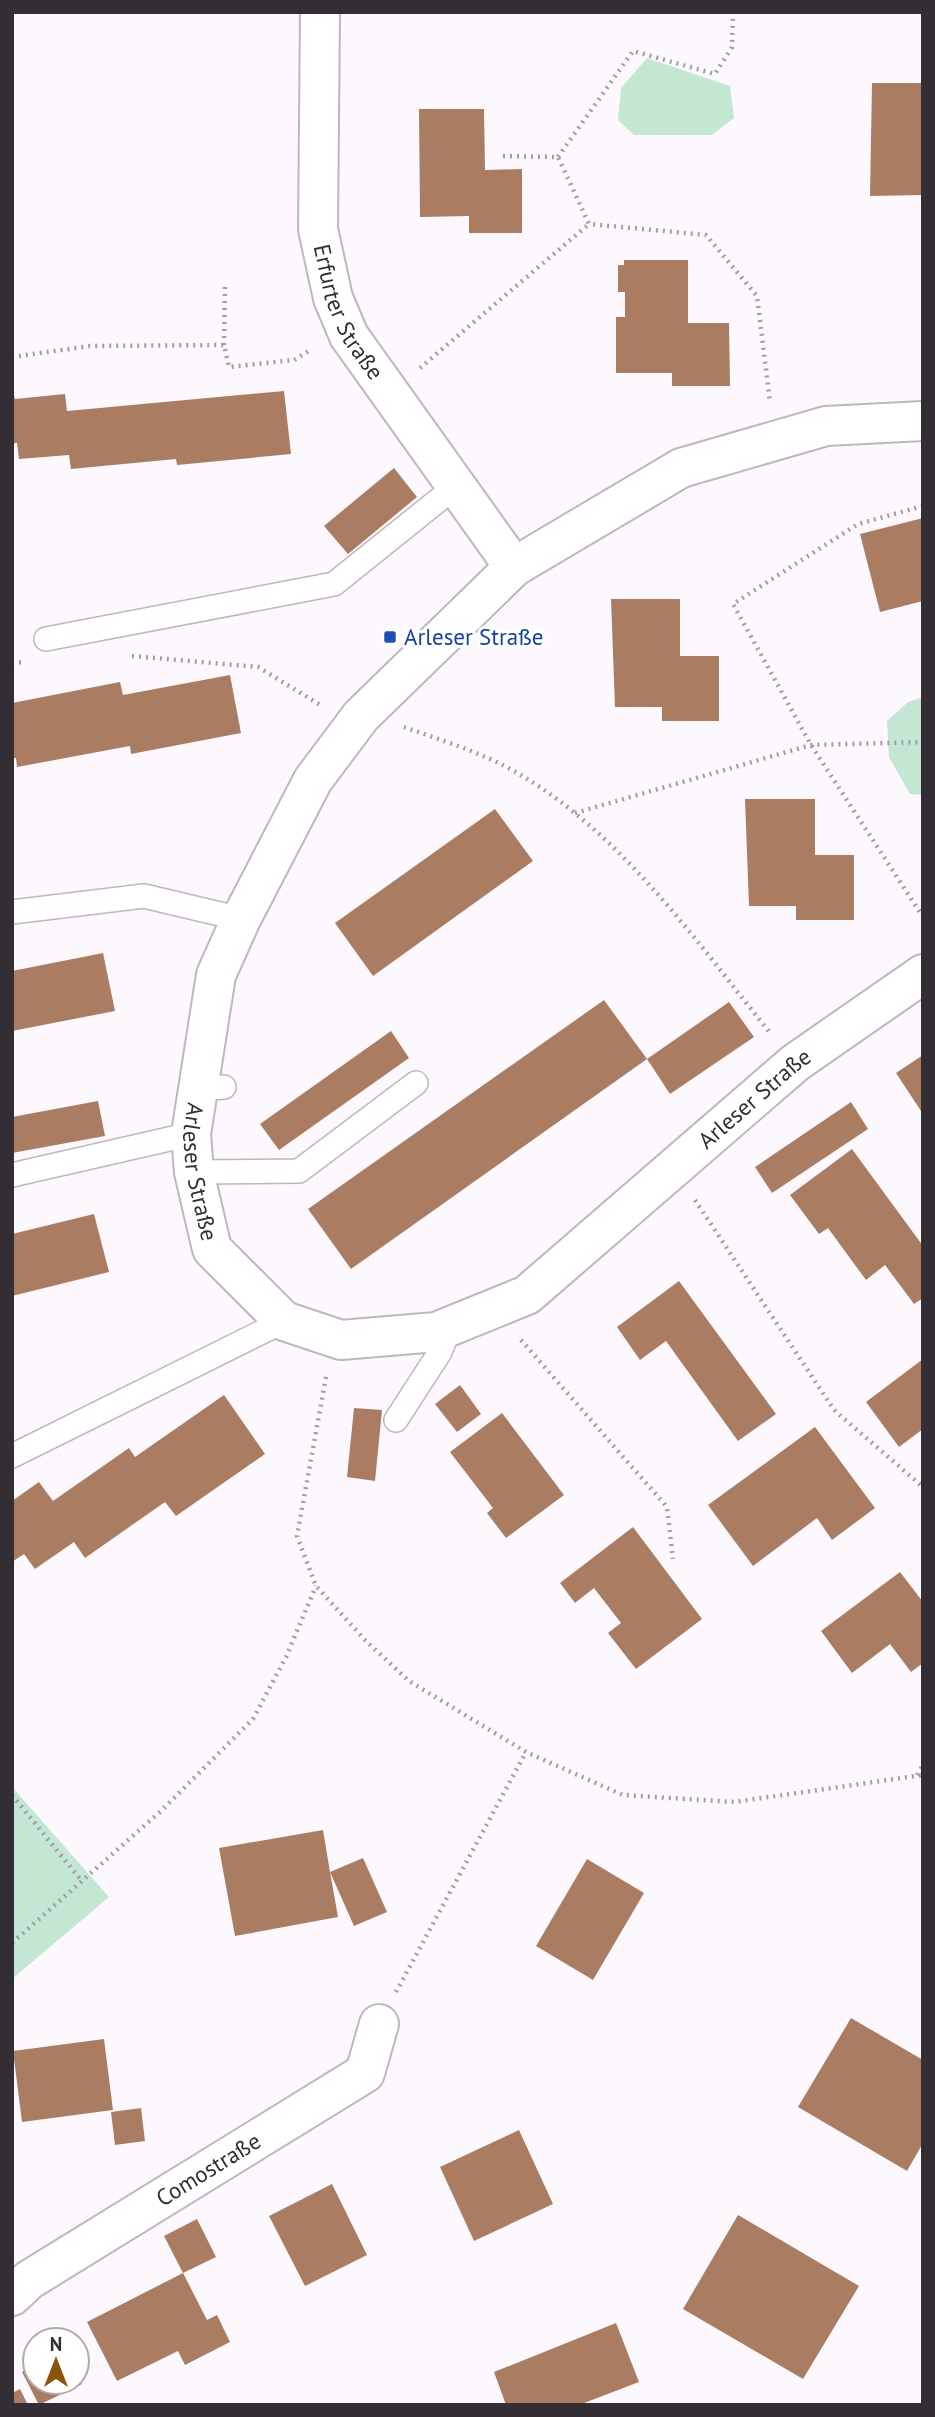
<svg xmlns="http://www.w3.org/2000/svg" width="935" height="2417" viewBox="0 0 935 2417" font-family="'PT Sans',sans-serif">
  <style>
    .green { fill: #c3e7d2 }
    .building { fill: #aa7d63 }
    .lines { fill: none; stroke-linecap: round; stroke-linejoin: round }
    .service-casing { stroke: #c0b5c1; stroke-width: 26 }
    .minor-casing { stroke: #c0b5c1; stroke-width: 42 }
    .path { stroke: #a29da2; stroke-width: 4.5; stroke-dasharray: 2 5; stroke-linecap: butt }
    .service { stroke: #fff; stroke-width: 23 }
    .minor { stroke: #fff; stroke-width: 38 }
    .transit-dot { fill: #1a4fb4; stroke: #fff; stroke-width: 2.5 }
    .labels { text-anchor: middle; stroke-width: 6; stroke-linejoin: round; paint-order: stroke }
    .street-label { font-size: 23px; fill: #322e33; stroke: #fff }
    .transit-label { font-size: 23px; fill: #164399; stroke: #fff; text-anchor: start }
  </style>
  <rect width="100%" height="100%" fill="#fdf8fd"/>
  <!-- green -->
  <g class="green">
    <path d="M647,58L730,86L734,118L712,135H634L618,120L621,88Z"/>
    <path d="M923,697V795L910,794L889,757L887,721L908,702Z"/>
    <path d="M12,1787L109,1897L12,1979Z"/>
  </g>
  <!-- building -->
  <g class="building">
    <path d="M872,83H923V195L870,196Z"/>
    <path d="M419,109H484L485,170L522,169V233H469V216L420,217Z"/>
    <path d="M624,260H688V323H729L730,386H672V373H616V317H625V292H618V265H624Z"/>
    <path d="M12,390L15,399L65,394L67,411L284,391L291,454L177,465L176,459L71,469L69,455L19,459L17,443H12Z"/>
    <path d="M394,468L417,497L348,554L324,526Z"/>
    <path d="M923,518V601L880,612L860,534Z"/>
    <path d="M611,599H680V656H719V721H662V707H615Z"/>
    <path d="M230,675L241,733L131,754L130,746L17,767L16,758H12V703L120,682L123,695Z"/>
    <path d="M745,799H815V855H854V920H796V906H749Z"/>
    <path d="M495,809L533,861L373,976L335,923Z"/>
    <path d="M103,953L115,1011L12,1031V971Z"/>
    <path d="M604,1000L647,1059L351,1269L308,1209Z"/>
    <path d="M729,1002L754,1037L670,1094L647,1059Z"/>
    <path d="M391,1031L409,1058L279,1150L260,1124Z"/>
    <path d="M923,1055V1114L896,1073Z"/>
    <path d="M98,1101L105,1136L12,1153V1117Z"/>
    <path d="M851,1102L868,1129L772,1193L755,1167Z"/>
    <path d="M852,1149L923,1246V1298L914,1304L885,1265L866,1280L828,1228L819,1234L790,1195Z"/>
    <path d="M94,1214L109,1272L12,1296V1234Z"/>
    <path d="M679,1281L776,1414L738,1441L666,1341L640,1360L617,1327Z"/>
    <path d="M923,1359V1429L899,1447L866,1402Z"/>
    <path d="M460,1385L481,1414L457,1432L435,1404Z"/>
    <path d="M224,1395L265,1454L176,1516L165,1502L85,1558L74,1542L35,1569L24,1554L12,1562V1501L39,1482L53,1501L129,1448L135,1457Z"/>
    <path d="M354,1408L382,1410L375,1481L347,1477Z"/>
    <path d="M502,1413L564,1495L506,1538L487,1513L493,1508L450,1452Z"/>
    <path d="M815,1427L875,1508L832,1540L817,1518L753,1566L708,1505Z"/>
    <path d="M633,1527L702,1619L636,1669L608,1633L621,1623L594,1588L575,1603L560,1583Z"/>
    <path d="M900,1572L923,1602V1663L911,1672L890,1644L852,1673L821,1631Z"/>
    <path d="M323,1830L330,1872L363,1858L387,1912L354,1926L330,1872L338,1917L235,1936L219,1848Z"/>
    <path d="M587,1859L644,1893L593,1980L536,1946Z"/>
    <path d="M851,2018L923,2060V2143L907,2171L798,2107Z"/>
    <path d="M104,2039L113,2110L22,2122L13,2051Z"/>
    <path d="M141,2108L145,2141L115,2145L111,2112Z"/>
    <path d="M519,2130L553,2204L474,2241L440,2167Z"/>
    <path d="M332,2184L367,2255L305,2286L269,2216Z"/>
    <path d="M738,2215L859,2286L803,2379L683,2309Z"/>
    <path d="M197,2219L216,2257L183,2273L164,2236Z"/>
    <path d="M183,2273L207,2320L217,2315L230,2342L185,2365L178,2351L117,2381L87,2322Z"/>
    <path d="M616,2323L639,2382L579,2405H506L494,2372Z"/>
    <path d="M35,2365V2382H77V2375L82,2384L39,2405L22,2372Z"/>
    <path d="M20,2389L28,2405H12V2393Z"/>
  </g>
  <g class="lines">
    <defs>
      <g id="service">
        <path d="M46,639L334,584L456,486"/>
        <path d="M12,912L144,896L241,919"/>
        <path d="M198,1089L224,1087"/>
        <path d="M194,1172L299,1171L416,1083"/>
        <path d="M12,1175L191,1134"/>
        <path d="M396,1420L440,1352L450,1327"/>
        <path d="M12,1456L284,1321"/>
      </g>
      <g id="minor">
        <path id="s1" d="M320,12L318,229L333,298L349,336L514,567"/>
        <path id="s2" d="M923,421L826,426L681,468L514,567L361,716L313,780L241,919L216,975L191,1134L194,1172L212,1249L284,1321L341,1340L436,1332L527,1295L795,1063L923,974"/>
        <path id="s3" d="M12,2296L29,2280L365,2073L379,2024"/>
      </g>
    </defs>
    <!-- service casing -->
    <use href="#service" class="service-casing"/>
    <!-- minor casing -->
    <use href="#minor" class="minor-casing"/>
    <!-- path -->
    <g class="path">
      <path d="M503,156L558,157L589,224L706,235L757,296L770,402"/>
      <path d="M558,157L633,51L715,74L732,47L733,12"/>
      <path d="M224,345L225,285"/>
      <path d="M12,357L90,346L224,345L229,367L294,360L312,349"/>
      <path d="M420,368L589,224"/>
      <path d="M923,506L858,524L733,604L811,745L923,917"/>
      <path d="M132,656L258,667L322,706"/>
      <path d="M12,663L25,662"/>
      <path d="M404,727C441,740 480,752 514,771C621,832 695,940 771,1034"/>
      <path d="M575,813L811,745L923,742"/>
      <path d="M695,1200L834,1410L923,1487"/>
      <path d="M521,1340L667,1507L673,1559"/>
      <path d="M326,1377L297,1536L316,1586L366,1641L409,1681L526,1752L623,1795L734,1802L923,1775"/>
      <path d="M917,1775L923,1765"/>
      <path d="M12,1795L81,1880"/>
      <path d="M12,1943L161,1811L253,1719L286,1657L316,1586"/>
      <path d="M396,1992L526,1752"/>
    </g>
    <!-- service -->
    <use href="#service" class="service"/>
    <!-- minor -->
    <use href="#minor" class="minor"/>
  </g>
  <!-- markers -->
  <rect class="transit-dot" x="383" y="630" width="14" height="14" rx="3.5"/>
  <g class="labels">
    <!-- street labels -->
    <g class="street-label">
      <text dy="8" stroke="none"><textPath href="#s1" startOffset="306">Erfurter Straße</textPath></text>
      <text dy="8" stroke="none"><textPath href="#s2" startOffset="1888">Arleser Straße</textPath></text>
      <text dy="8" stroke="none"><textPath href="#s2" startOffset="1153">Arleser Straße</textPath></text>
      <text dy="8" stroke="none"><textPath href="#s3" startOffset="234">Comostraße</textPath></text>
    </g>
    <!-- transit labels -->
    <g class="transit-label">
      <text x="404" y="645">Arleser Straße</text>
    </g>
  </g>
  <!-- border -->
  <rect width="935" height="2417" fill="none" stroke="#322e33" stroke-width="28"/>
  <!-- north arrow -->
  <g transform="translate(56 2361)"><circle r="33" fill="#ffffff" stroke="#adabad" stroke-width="2"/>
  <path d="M0-5L12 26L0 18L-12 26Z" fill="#8b520a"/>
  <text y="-10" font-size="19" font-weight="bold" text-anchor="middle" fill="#322e33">N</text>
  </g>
</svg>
